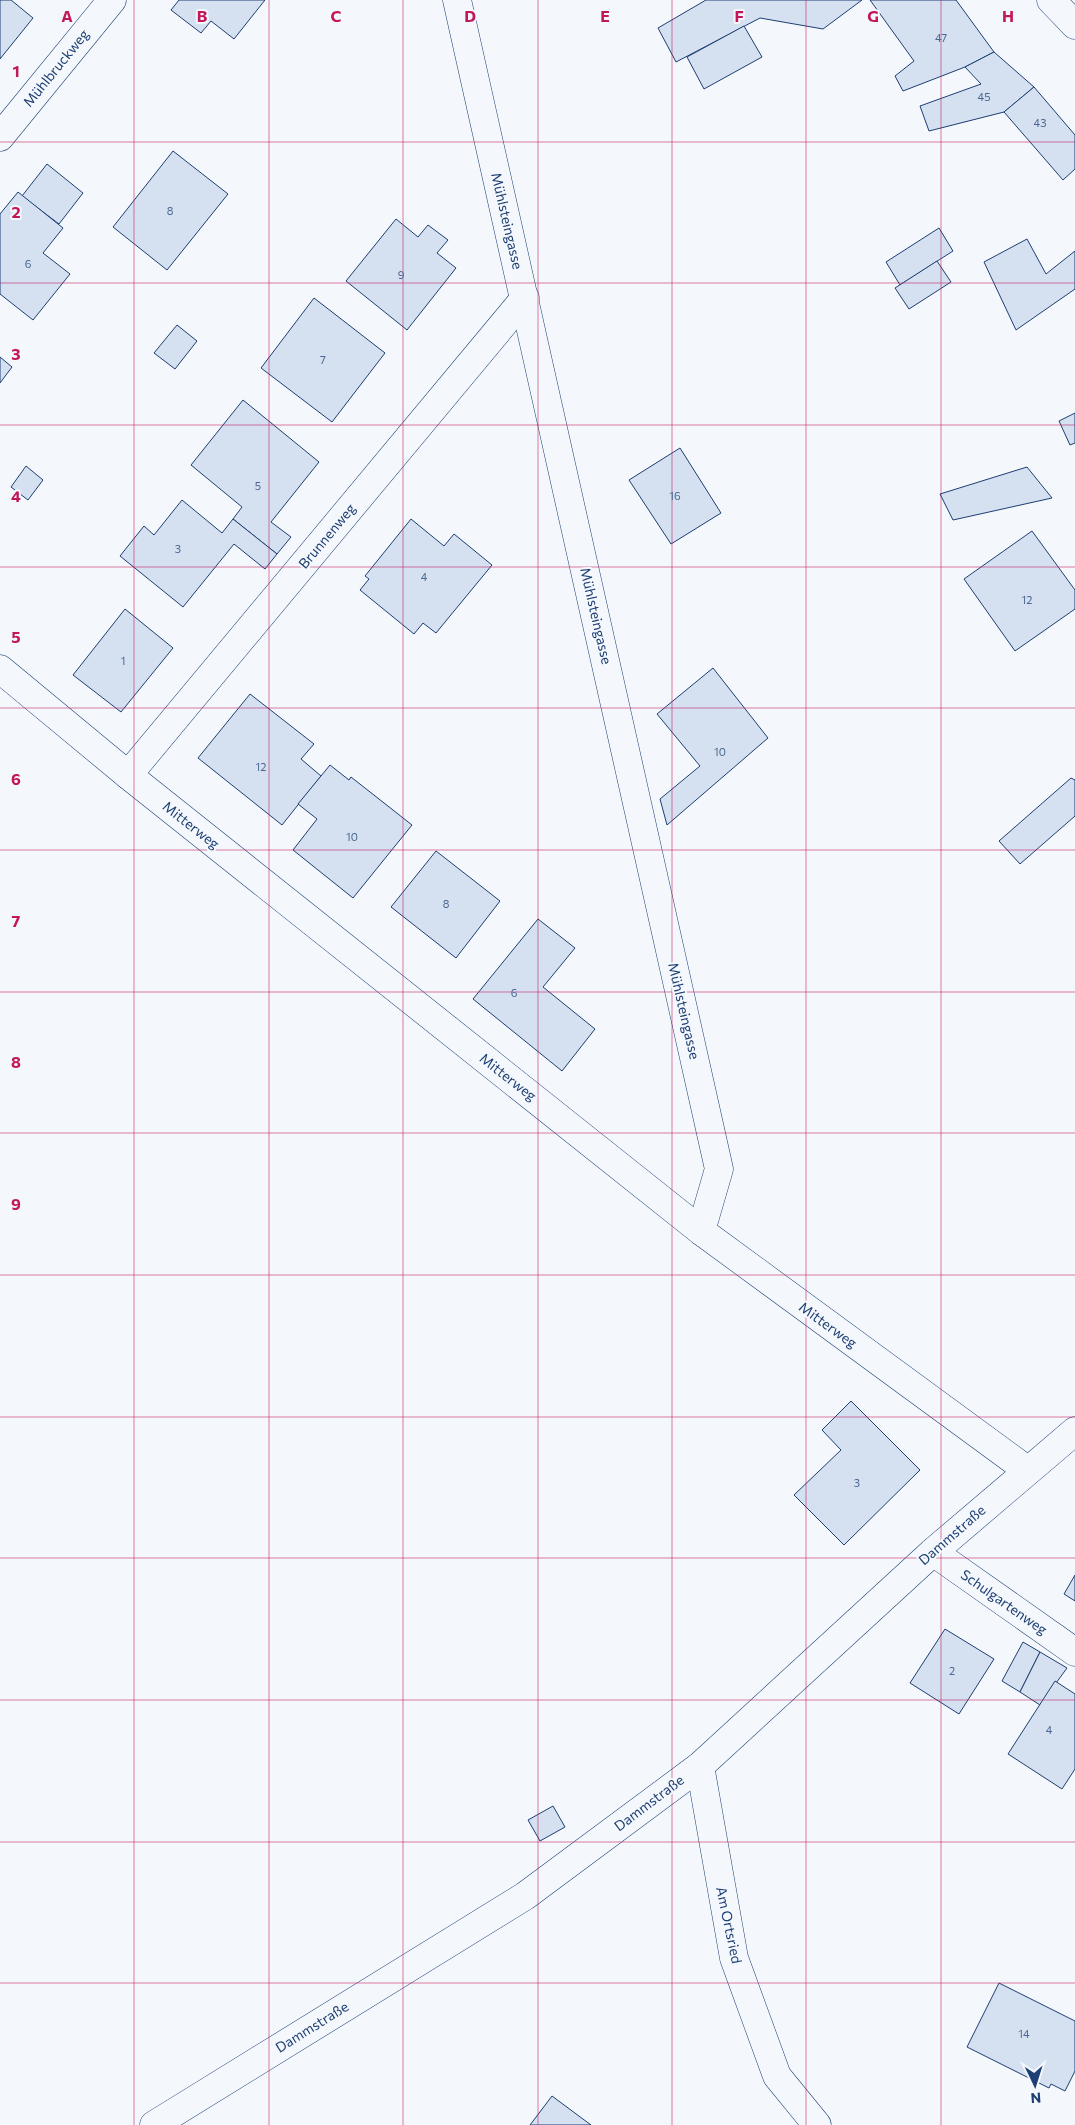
<svg xmlns="http://www.w3.org/2000/svg" width="1075" height="2125" viewBox="0 0 1075 2125" font-family="Commissioner,sans-serif">
  <style>
    .building { fill: #d5e0f0; stroke: #1d3f73 }
    .lines { fill: none; stroke-linecap: round; stroke-linejoin: round }
    .street-casing { stroke: #1d3f73; stroke-width: 29 }
    .secondary-casing { stroke: #1d3f73; stroke-width: 29 }
    .street { stroke: #f4f7fb; stroke-width: 28 }
    .secondary { stroke: #f4f7fb; stroke-width: 28 }
    .grid { fill: none; stroke: #c2185b; stroke-width: 1; stroke-opacity: 0.55 }
    .labels { text-anchor: middle; stroke-width: 4; stroke-linejoin: round; paint-order: stroke }
    .number-label { font-size: 11px; fill: #4b6792 }
    .street-label { font-size: 14px; fill: #1d3f73; stroke: #f4f7fb }
    .grid-label { font-size: 16px; text-anchor: middle; font-weight: bold; fill: #c2185b; stroke: #f4f7fb; stroke-width: 4; stroke-linejoin: round; paint-order: stroke }
  </style>
  <rect width="100%" height="100%" fill="#f4f7fb"/>
  <!-- building -->
  <g class="building">
    <path d="M0,0H11L33,18L0,59Z"/>
    <path d="M179,0H265L234,39L211,21L201,33L171,10Z"/>
    <path d="M706,0H862L823,29L760,18L676,62L658,28Z"/>
    <path d="M870,0H956L994,52L965,67L903,91L895,76L914,61Z"/>
    <path d="M744,26L762,57L704,89L687,57Z"/>
    <path d="M994,52L1034,87L1004,112L929,131L920,106L981,84L965,67Z"/>
    <path d="M1034,87L1075,135V169L1063,180L1004,112Z"/>
    <path d="M173,151L228,194L167,270L113,227Z"/>
    <path d="M47,164L83,193L59,224L22,196Z"/>
    <path d="M18,192L63,228L43,253L70,274L33,320L0,294V214Z"/>
    <path d="M396,219L418,237L428,225L448,240L437,253L456,268L407,330L346,281Z"/>
    <path d="M939,228L953,251L900,285L886,262Z"/>
    <path d="M1027,239L1046,274L1075,251V289L1016,330L984,262Z"/>
    <path d="M937,261L951,282L909,309L895,288Z"/>
    <path d="M314,298L385,353L332,422L261,368Z"/>
    <path d="M177,325L197,341L175,369L154,353Z"/>
    <path d="M0,357L12,367L0,383Z"/>
    <path d="M243,400L319,462L271,522L291,537L277,554L233,519L242,507L191,465Z"/>
    <path d="M1075,413V443L1070,445L1059,421Z"/>
    <path d="M680,448L721,513L671,544L629,480Z"/>
    <path d="M26,466L43,480L28,500L11,487Z"/>
    <path d="M1027,467L1052,498L953,520L940,494Z"/>
    <path d="M182,500L222,533L233,519L277,554L265,569L234,544L183,607L120,556L144,526L154,535Z"/>
    <path d="M411,519L444,546L454,534L492,565L436,633L423,623L414,634L360,590L369,579L365,576Z"/>
    <path d="M1032,531L1075,590V609L1015,651L964,579Z"/>
    <path d="M125,609L173,648L121,712L73,675Z"/>
    <path d="M713,668L768,738L667,825L660,799L700,766L657,714Z"/>
    <path d="M250,694L314,744L301,759L321,776L282,825L198,758Z"/>
    <path d="M330,765L349,780L351,777L412,825L353,898L293,850L317,819L298,804Z"/>
    <path d="M1071,778L1075,780V816L1020,864L999,841Z"/>
    <path d="M436,851L500,901L456,958L391,907Z"/>
    <path d="M538,919L575,948L543,987L595,1029L562,1071L473,999Z"/>
    <path d="M851,1401L920,1470L844,1545L794,1495L841,1450L822,1430Z"/>
    <path d="M1075,1575V1601L1064,1594Z"/>
    <path d="M945,1629L994,1659L959,1714L910,1683Z"/>
    <path d="M1023,1642L1040,1652L1020,1692L1002,1681Z"/>
    <path d="M1040,1652L1067,1668L1040,1705L1020,1692Z"/>
    <path d="M1055,1681L1075,1694V1769L1062,1789L1008,1754Z"/>
    <path d="M553,1806L565,1827L540,1841L528,1820Z"/>
    <path d="M999,1983L1075,2021V2071L1065,2091L1051,2084L1049,2088L967,2047Z"/>
    <path d="M552,2096L591,2125H530Z"/>
  </g>
  <g class="lines">
    <defs>
      <g id="street">
        <path d="M457,0L719,1169L701,1231"/>
        <path d="M1051,0L1075,25"/>
        <path d="M0,137L112,0"/>
        <path d="M0,669L128,775L701,1231L1027,1470"/>
        <path d="M128,775L525,298"/>
        <path d="M933,1552L1075,1652"/>
        <path d="M700,1766L734,1958L777,2076L817,2125"/>
      </g>
      <path id="secondary" d="M154,2125L525,1896L700,1766L933,1552L1075,1431"/>
    </defs>
    <!-- street casing -->
    <use href="#street" class="street-casing"/>
    <!-- secondary casing -->
    <use href="#secondary" class="secondary-casing"/>
    <!-- street -->
    <use href="#street" class="street"/>
    <!-- secondary -->
    <use href="#secondary" class="secondary"/>
  </g>
  <!-- grid -->
  <path class="grid" d="M134,0V2125M269,0V2125M403,0V2125M538,0V2125M672,0V2125M806,0V2125M941,0V2125M0,142H1075M0,283H1075M0,425H1075M0,567H1075M0,708H1075M0,850H1075M0,992H1075M0,1133H1075M0,1275H1075M0,1417H1075M0,1558H1075M0,1700H1075M0,1842H1075M0,1983H1075"/>
  <g class="labels">
    <!-- number labels -->
    <g class="number-label">
      <text x="941" y="42">47</text>
      <text x="984" y="101">45</text>
      <text x="1040" y="127">43</text>
      <text x="170" y="215">8</text>
      <text x="28" y="268">6</text>
      <text x="401" y="279">9</text>
      <text x="323" y="364">7</text>
      <text x="258" y="490">5</text>
      <text x="675" y="500">16</text>
      <text x="178" y="553">3</text>
      <text x="424" y="581">4</text>
      <text x="1027" y="604">12</text>
      <text x="123" y="665">1</text>
      <text x="720" y="756">10</text>
      <text x="261" y="771">12</text>
      <text x="352" y="841">10</text>
      <text x="446" y="908">8</text>
      <text x="514" y="997">6</text>
      <text x="857" y="1487">3</text>
      <text x="952" y="1675">2</text>
      <text x="1049" y="1734">4</text>
      <text x="1024" y="2038">14</text>
    </g>
    <!-- street labels -->
    <g class="street-label">
      <text transform="translate(56 68) rotate(-51)" y="5">Mühlbruckweg</text>
      <text transform="translate(507 221) rotate(77)" y="5">Mühlsteingasse</text>
      <text transform="translate(327 536) rotate(-50)" y="5">Brunnenweg</text>
      <text transform="translate(596 616) rotate(77)" y="5">Mühlsteingasse</text>
      <text transform="translate(191 825) rotate(38)" y="5">Mitterweg</text>
      <text transform="translate(684 1011) rotate(77)" y="5">Mühlsteingasse</text>
      <text transform="translate(508 1077) rotate(38)" y="5">Mitterweg</text>
      <text transform="translate(828 1325) rotate(36)" y="5">Mitterweg</text>
      <text transform="translate(952 1535) rotate(-41)" y="5">Dammstraße</text>
      <text transform="translate(1004 1602) rotate(35)" y="5">Schulgartenweg</text>
      <text transform="translate(649 1803) rotate(-37)" y="5">Dammstraße</text>
      <text transform="translate(729 1925) rotate(78)" y="5">Am Ortsried</text>
      <text transform="translate(312 2027) rotate(-32)" y="5">Dammstraße</text>
    </g>
  </g>
  <g class="grid-label">
    <text x="67" y="22">A</text>
    <text x="202" y="22">B</text>
    <text x="336" y="22">C</text>
    <text x="470" y="22">D</text>
    <text x="605" y="22">E</text>
    <text x="739" y="22">F</text>
    <text x="873" y="22">G</text>
    <text x="1008" y="22">H</text>
    <text x="16" y="77">1</text>
    <text x="16" y="218">2</text>
    <text x="16" y="360">3</text>
    <text x="16" y="502">4</text>
    <text x="16" y="643">5</text>
    <text x="16" y="785">6</text>
    <text x="16" y="927">7</text>
    <text x="16" y="1068">8</text>
    <text x="16" y="1210">9</text>
  </g>
  <!-- north arrow -->
  <g transform="translate(1035 2085) rotate(176)" stroke="#f4f7fb" stroke-width="4" paint-order="stroke">
  <path d="M0-4L9 19L0 12L-9 19Z" fill="#1d3f73"/>
  <text y="-8" font-size="14" font-weight="bold" text-anchor="middle" fill="#1d3f73">N</text>
  </g>
</svg>
